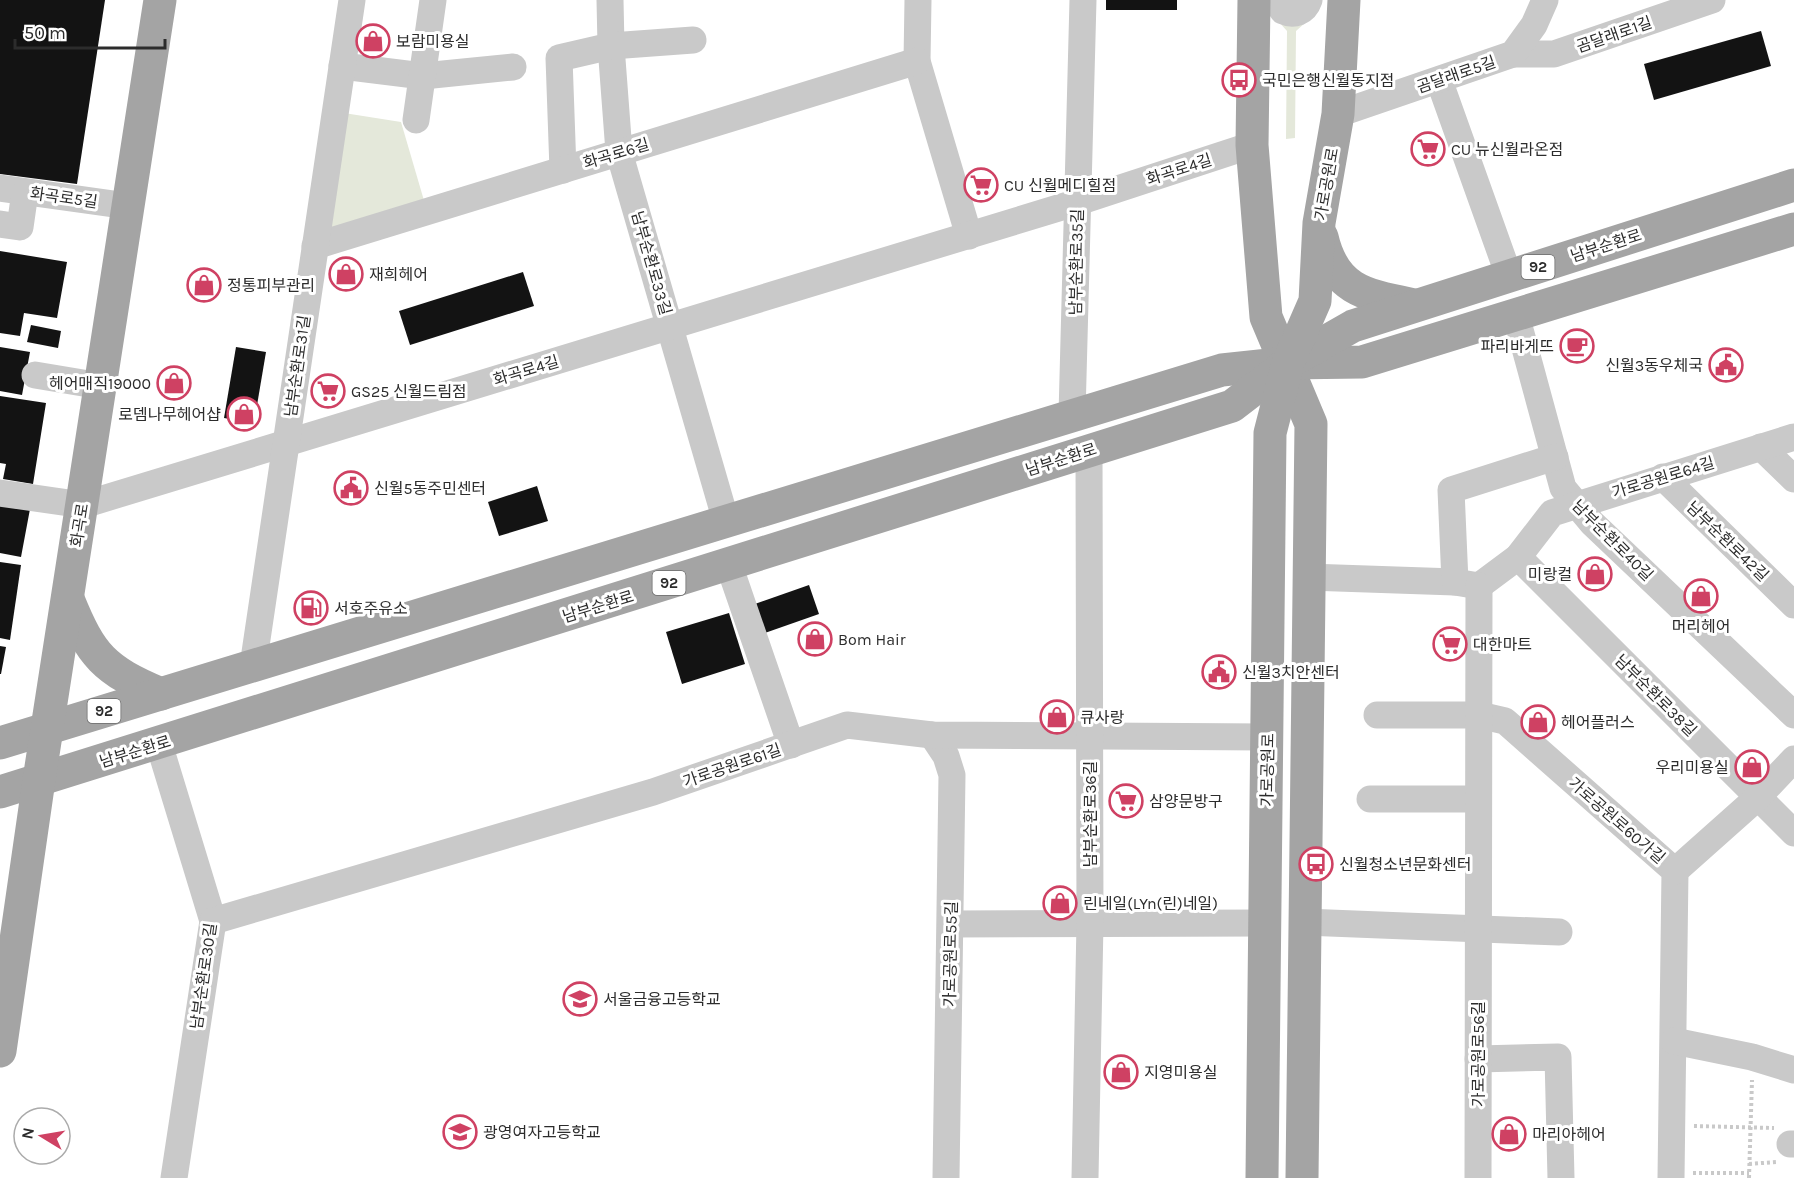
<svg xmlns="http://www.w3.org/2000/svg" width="1794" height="1178" viewBox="0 0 1794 1178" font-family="Karla,'Noto Sans KR',sans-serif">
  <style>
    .green { fill: #e4e8da }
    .building { fill: #131313 }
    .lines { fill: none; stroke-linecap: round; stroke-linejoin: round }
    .path { stroke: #c9c9c9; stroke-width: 4; stroke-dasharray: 3 3; stroke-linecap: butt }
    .minor { stroke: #c9c9c9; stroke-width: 27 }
    .major { stroke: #a4a4a4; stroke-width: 33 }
    .labels { text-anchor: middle; stroke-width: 6; stroke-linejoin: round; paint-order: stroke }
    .shield { fill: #fff; stroke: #6b6b6b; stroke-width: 1.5 }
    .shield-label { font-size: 15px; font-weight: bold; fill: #2c2c2c }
    .street-label { font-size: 16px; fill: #2c2c2c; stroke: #fff }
    .poi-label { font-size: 16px; fill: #2c2c2c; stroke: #fff; text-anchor: start }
  </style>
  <rect width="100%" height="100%" fill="#fff"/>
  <!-- green -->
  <g class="green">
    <path d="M1279,22H1306L1296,31L1295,138L1286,139L1287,31Z"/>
    <path d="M344,113L401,122L425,204L325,234Z"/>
  </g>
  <!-- building -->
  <g class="building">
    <path d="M0,0H105L77,184L0,174Z"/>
    <rect x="1106" y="0" width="71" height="10"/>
    <path d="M1761,31L1771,66L1654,100L1644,64Z"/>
    <path d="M0,251L67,262L57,318L24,313L20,336L0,333Z"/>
    <path d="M523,272L534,306L410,345L399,311Z"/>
    <path d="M31,325L61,331L58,348L27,342Z"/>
    <path d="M0,347L30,352L22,395L0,391Z"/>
    <path d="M236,347L266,352L254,423L224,418Z"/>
    <path d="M0,396L46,403L33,484L3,479L6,464L0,463Z"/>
    <path d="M537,486L548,521L499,536L488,502Z"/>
    <path d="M0,504L30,509L21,557L0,553Z"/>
    <path d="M0,562L21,565L10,640L0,638Z"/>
    <path d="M809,585L819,614L762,634L752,605Z"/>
    <path d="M729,613L745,664L682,684L666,632Z"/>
    <path d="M0,646L6,647L1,674H0Z"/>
  </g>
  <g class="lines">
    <!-- path -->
    <g class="path">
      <path d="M1694,1126L1774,1128"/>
      <path d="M1749,1164L1776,1162"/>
      <path d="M1693,1173H1749"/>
      <path d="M1749,1178L1752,1080"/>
    </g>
    <!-- minor -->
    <g class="minor">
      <path d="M610,0L611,46L619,152L726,521"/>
      <path d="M918,0L917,61L969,236"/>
      <path d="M1275,0L1283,11C1294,16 1305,12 1309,0"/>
      <path d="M1513,54H1554L1712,0"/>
      <path d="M342,66L423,76L513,67"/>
      <path d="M1439,80L1509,276"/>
      <path d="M1338,114L1513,54L1534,25L1545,0"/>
      <path d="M416,120L433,0"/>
      <path d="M563,170L559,58L611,46L693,40"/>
      <path d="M0,188L128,206"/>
      <path d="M0,224L20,227L25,192"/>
      <path d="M315,246L917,61"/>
      <path d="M1516,315L1563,488L1592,523L1794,715"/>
      <path d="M35,375L101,386"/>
      <path d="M1072,415L1083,0"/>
      <path d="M1761,447L1794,479"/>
      <path d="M1663,477L1794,605"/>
      <path d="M0,493L83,505L1078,202L1252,145"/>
      <path d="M1518,557L1794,833"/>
      <path d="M729,565L791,745"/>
      <path d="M1308,577L1455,582L1479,586L1518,557L1552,513L1794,437"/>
      <path d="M1455,582L1451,490L1555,457"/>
      <path d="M253,666L352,0"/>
      <path d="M1377,715H1479L1505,721L1675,871L1671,1178"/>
      <path d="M932,735L946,756L952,775L946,1178"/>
      <path d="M159,744L213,921L174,1178"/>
      <path d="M1370,799H1478"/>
      <path d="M1675,871L1757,798L1794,759"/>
      <path d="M213,921L653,792L847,725L932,735L1267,737"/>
      <path d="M1304,922L1559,932"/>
      <path d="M951,924L1265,923"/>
      <path d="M1674,1041L1752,1057L1794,1070"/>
      <path d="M1478,1059L1558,1057L1561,1178"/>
      <path d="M1790,1144H1794"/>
      <path d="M1085,1178L1090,923L1089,450"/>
      <path d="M1478,1178L1479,586"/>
    </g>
    <!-- major -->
    <g class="major">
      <path d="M1254,0L1252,145L1266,317L1311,424L1302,1178"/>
      <path d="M1322,237C1334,290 1365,295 1414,305"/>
      <path d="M68,599C91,656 104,670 161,694"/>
      <path d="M0,743L1222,370L1288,363L1362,362L1794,229"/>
      <path d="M0,792L1232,406L1288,363L1353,326L1794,185"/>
      <path d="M0,1051L39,780L160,0"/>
      <path d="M1262,1178L1270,433L1288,363L1315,301L1319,223L1338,114L1344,0"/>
    </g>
  </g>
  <!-- icons -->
  <defs>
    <symbol id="shop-ring" viewBox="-11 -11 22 22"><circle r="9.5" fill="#fff" stroke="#cf4163" stroke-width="1.5"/><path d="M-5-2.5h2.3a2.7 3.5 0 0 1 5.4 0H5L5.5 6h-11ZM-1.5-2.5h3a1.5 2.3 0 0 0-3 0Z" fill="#cf4163"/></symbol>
    <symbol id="bus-ring" viewBox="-11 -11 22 22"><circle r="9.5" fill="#fff" stroke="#cf4163" stroke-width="1.5"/><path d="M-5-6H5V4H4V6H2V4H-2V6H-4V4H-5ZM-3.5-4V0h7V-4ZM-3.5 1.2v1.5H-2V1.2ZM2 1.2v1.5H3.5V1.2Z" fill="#cf4163"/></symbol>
    <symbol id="supermarket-ring" viewBox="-11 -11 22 22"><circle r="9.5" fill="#fff" stroke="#cf4163" stroke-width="1.5"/><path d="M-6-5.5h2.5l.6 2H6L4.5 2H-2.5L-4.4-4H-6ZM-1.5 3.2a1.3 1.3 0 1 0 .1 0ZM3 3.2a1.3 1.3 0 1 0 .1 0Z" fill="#cf4163"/></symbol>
    <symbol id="cafe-ring" viewBox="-11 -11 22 22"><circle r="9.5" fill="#fff" stroke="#cf4163" stroke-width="1.5"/><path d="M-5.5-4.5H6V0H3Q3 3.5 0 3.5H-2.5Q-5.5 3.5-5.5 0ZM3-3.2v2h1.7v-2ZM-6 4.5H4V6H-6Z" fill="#cf4163"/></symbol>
    <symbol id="civic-ring" viewBox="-11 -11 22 22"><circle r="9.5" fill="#fff" stroke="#cf4163" stroke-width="1.5"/><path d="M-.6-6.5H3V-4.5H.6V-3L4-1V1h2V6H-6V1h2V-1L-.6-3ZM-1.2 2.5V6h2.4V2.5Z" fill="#cf4163"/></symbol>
    <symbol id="fuel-ring" viewBox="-11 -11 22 22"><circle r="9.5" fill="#fff" stroke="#cf4163" stroke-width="1.5"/><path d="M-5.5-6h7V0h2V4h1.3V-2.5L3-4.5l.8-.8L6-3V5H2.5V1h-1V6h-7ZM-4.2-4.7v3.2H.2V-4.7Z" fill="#cf4163"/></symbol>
    <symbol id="school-ring" viewBox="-11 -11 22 22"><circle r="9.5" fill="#fff" stroke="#cf4163" stroke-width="1.5"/><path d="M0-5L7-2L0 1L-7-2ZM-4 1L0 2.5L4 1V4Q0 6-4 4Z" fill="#cf4163"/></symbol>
  </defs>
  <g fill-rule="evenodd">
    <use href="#shop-ring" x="354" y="22" width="38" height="38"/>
    <use href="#bus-ring" x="1220" y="61" width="38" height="38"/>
    <use href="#supermarket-ring" x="1409" y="130" width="38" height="38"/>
    <use href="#supermarket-ring" x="962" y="166" width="38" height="38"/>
    <use href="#shop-ring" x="327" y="255" width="38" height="38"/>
    <use href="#shop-ring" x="185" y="266" width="38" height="38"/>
    <use href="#cafe-ring" x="1558" y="327" width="38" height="38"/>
    <use href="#civic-ring" x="1707" y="346" width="38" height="38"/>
    <use href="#shop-ring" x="155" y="364" width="38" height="38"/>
    <use href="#supermarket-ring" x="309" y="372" width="38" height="38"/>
    <use href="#shop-ring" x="225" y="395" width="38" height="38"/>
    <use href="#civic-ring" x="332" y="469" width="38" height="38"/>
    <use href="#shop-ring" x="1576" y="555" width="38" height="38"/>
    <use href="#shop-ring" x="1682" y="577" width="38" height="38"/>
    <use href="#fuel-ring" x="292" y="589" width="38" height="38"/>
    <use href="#shop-ring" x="796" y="620" width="38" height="38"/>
    <use href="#supermarket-ring" x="1431" y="625" width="38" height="38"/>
    <use href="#civic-ring" x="1200" y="653" width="38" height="38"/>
    <use href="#shop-ring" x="1038" y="698" width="38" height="38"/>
    <use href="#shop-ring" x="1519" y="703" width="38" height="38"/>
    <use href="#shop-ring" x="1733" y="748" width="38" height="38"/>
    <use href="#supermarket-ring" x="1107" y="782" width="38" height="38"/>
    <use href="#bus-ring" x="1297" y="845" width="38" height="38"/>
    <use href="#shop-ring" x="1041" y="884" width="38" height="38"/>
    <use href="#school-ring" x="561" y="980" width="38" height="38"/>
    <use href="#shop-ring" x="1102" y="1053" width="38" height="38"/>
    <use href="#school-ring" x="441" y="1113" width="38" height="38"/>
    <use href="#shop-ring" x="1490" y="1115" width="38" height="38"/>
  </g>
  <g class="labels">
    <!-- shield labels -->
    <g class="shield">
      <rect x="1521.5" y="255" width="33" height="24" rx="4.5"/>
      <rect x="652.5" y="571" width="33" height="24" rx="4.5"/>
      <rect x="87.5" y="699" width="33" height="24" rx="4.5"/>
    </g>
    <g class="shield-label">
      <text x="1538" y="272">92</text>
      <text x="669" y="588">92</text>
      <text x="104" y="716">92</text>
    </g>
    <!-- street labels -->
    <g class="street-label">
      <text transform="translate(1614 34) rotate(-19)" y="6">곰달래로1길</text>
      <text transform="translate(1456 74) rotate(-19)" y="6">곰달래로5길</text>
      <text transform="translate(616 153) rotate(-17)" y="6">화곡로6길</text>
      <text transform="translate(1179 169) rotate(-18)" y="6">화곡로4길</text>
      <text transform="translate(1326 184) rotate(-80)" y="6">가로공원로</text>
      <text transform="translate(64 197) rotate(8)" y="6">화곡로5길</text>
      <text transform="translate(1606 245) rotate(-18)" y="6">남부순환로</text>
      <text transform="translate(1076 262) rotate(-89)" y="6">남부순환로35길</text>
      <text transform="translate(652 263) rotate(74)" y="6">남부순환로33길</text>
      <text transform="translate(297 366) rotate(-82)" y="6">남부순환로31길</text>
      <text transform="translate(526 370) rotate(-17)" y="6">화곡로4길</text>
      <text transform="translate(1061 459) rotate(-18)" y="6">남부순환로</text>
      <text transform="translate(1663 477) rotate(-17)" y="6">가로공원로64길</text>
      <text transform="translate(79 525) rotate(-81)" y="6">화곡로</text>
      <text transform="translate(1613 540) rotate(45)" y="6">남부순환로40길</text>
      <text transform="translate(1728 541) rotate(44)" y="6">남부순환로42길</text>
      <text transform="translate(598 606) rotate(-17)" y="6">남부순환로</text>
      <text transform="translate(1656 695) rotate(45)" y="6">남부순환로38길</text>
      <text transform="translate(135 751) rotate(-17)" y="6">남부순환로</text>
      <text transform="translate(732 765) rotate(-19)" y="6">가로공원로61길</text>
      <text transform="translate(1267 770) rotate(-89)" y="6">가로공원로</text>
      <text transform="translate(1090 814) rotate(-90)" y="6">남부순환로36길</text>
      <text transform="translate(1617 820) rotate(41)" y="6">가로공원로60가길</text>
      <text transform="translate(950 954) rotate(-89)" y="6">가로공원로55길</text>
      <text transform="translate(203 976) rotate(-82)" y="6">남부순환로30길</text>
      <text transform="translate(1478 1054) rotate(-90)" y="6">가로공원로56길</text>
    </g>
    <!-- poi labels -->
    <g class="poi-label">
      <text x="396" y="47">보람미용실</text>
      <text x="1262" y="86">국민은행신월동지점</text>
      <text x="1451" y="155">CU 뉴신월라온점</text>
      <text x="1004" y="191">CU 신월메디힐점</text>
      <text x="369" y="280">재희헤어</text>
      <text x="227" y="291">정통피부관리</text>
      <text x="1554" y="352" text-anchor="end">파리바게뜨</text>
      <text x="1703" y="371" text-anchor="end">신월3동우체국</text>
      <text x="151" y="389" text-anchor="end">헤어매직19000</text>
      <text x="351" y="397">GS25 신월드림점</text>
      <text x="221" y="420" text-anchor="end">로뎀나무헤어샵</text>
      <text x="374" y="494">신월5동주민센터</text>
      <text x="1572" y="580" text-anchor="end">미랑컬</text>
      <text x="334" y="614">서호주유소</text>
      <text x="1701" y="632" text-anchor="middle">머리헤어</text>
      <text x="838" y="645">Bom Hair</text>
      <text x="1473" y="650">대한마트</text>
      <text x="1242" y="678">신월3치안센터</text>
      <text x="1080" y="723">큐사랑</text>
      <text x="1561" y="728">헤어플러스</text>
      <text x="1729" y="773" text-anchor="end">우리미용실</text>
      <text x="1149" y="807">삼양문방구</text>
      <text x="1339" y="870">신월청소년문화센터</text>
      <text x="1083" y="909">린네일(LYn(린)네일)</text>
      <text x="603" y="1005">서울금융고등학교</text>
      <text x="1144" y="1078">지영미용실</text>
      <text x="483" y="1138">광영여자고등학교</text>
      <text x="1532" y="1140">마리아헤어</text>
    </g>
  </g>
  <!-- north arrow -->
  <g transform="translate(42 1136) rotate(281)"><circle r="28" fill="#ffffff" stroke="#ababab" stroke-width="1.5"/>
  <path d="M0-4.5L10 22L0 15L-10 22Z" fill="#cf4163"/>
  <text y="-9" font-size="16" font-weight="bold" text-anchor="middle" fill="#2c2c2c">N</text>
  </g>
  <!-- scale -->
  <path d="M15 39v9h150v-9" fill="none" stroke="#2c2c2c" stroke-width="3"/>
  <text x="24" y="39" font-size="18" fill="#2c2c2c" stroke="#ffffff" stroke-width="4.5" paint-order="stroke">50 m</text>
</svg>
